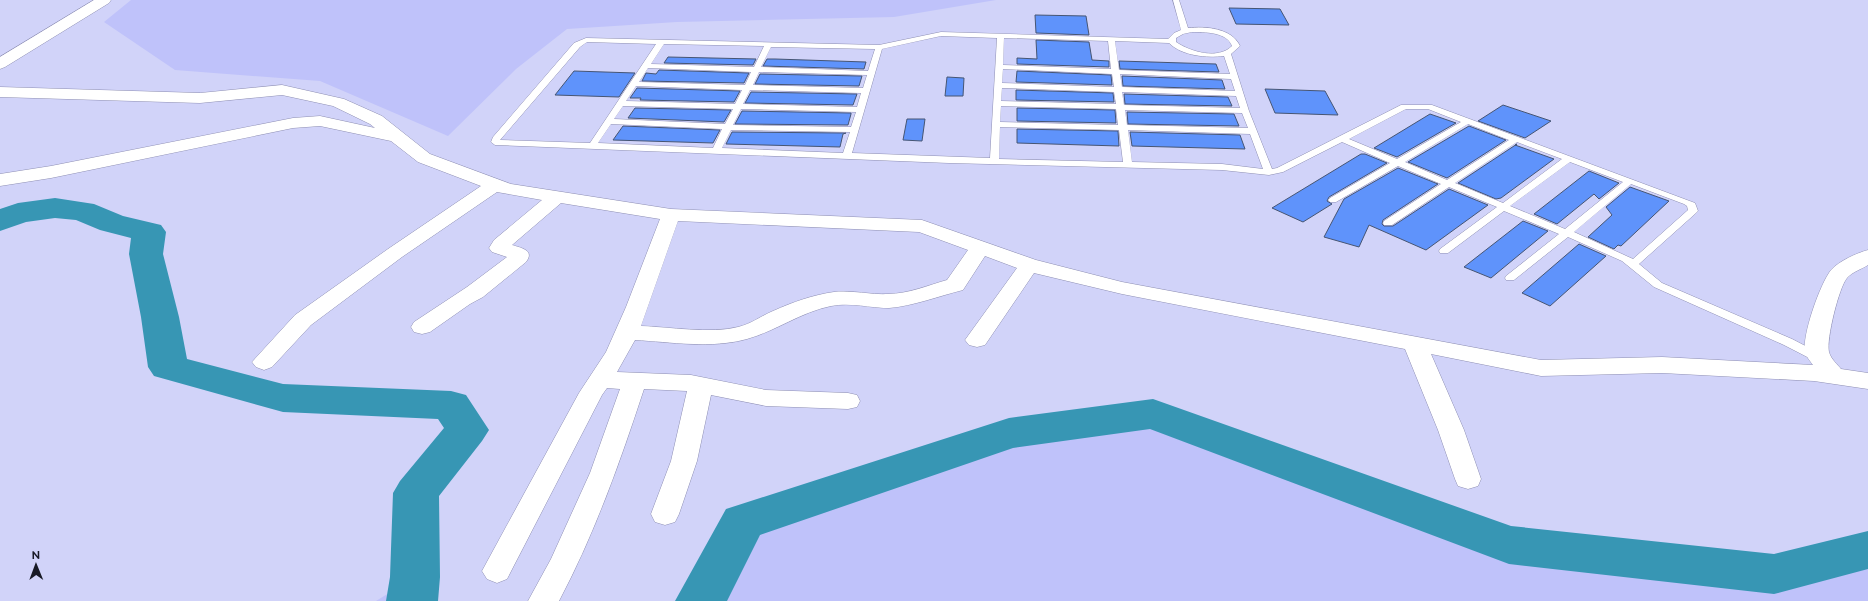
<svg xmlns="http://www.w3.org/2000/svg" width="1868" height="601" viewBox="0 0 1868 601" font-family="Raleway,sans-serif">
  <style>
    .green { fill: #bfc2fa }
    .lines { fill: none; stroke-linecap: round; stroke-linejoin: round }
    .river { fill: #3796b4; fill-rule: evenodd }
    .building { fill: #5f93fb; stroke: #465573 }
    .service-casing { stroke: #8e8fb3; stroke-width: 1 }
    .minor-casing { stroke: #8e8fb3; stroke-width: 1 }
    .service { fill: #fff; fill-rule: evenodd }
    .minor { fill: #fff; fill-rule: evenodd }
  </style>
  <rect width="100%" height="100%" fill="#d1d3f9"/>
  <!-- green -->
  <g class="green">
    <path d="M131,0H996L894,17L677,22L567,29L516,69L448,136L320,81L175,70L104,22Z"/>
    <path d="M1153,414L1509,545L1774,574L1868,550V601H701L743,522L1009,433Z"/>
    <path d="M415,577L412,601H376Z"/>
  </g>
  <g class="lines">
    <!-- river -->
    <g class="river">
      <path d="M55,198L94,204L123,216L161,225L166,232L163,254L179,317L187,359L283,384L451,391L466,395L489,430L482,441L439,496L440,577L438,601H386L390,577L393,493L400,481L444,428L438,419L283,412L154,376L148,367L141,317L129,254L131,238L100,230L76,220L55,218L26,222L0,231V209L18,203Z"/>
      <path d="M1153,399L1511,526L1774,554L1868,531V569L1774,594L1509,564L1150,429L1013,448L760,535L727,601H675L726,509L1009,418Z"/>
    </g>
  </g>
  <!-- building -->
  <g class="building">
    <path d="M1229,8L1280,9L1289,25L1236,24Z"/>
    <path d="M1035,15L1086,16L1089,35L1036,33Z"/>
    <path d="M1036,40L1089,42L1092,60L1109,61V67L1017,64V58L1037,59Z"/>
    <path d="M668,57L756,59L753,65L664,63Z"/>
    <path d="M767,59H775L866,62L864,69L763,66Z"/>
    <path d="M1119,61L1216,64L1219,72L1120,69Z"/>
    <path d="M659,70L749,73L744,83L642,81L646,73L656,74Z"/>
    <path d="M574,71L635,73L619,97L555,95Z"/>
    <path d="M1017,71L1111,75L1112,85L1016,82Z"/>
    <path d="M760,74L862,76L859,86L755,84Z"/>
    <path d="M1122,76L1222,80L1225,89L1123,86Z"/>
    <path d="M947,77L964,78L963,96H945Z"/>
    <path d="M637,88L740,91L734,102L640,100L641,98H630Z"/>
    <path d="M1265,89L1325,91L1338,115L1275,113Z"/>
    <path d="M1016,90L1113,93L1114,102L1016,100Z"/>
    <path d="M751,92L857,94L853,105L745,103Z"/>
    <path d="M1124,94L1228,97L1232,106L1125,104Z"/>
    <path d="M1503,105L1551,121L1525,138L1478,121Z"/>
    <path d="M635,108L731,110L724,122L628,118Z"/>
    <path d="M1017,108L1115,110L1116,123L1017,121Z"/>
    <path d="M742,111L851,113V114L848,125L735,124Z"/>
    <path d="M1127,112L1234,114L1239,126L1128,124Z"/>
    <path d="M1430,114L1456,123L1397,157L1374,148Z"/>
    <path d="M907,119H925L922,141L903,140Z"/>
    <path d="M623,126L720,130L713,143L613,140Z"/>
    <path d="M1469,126L1506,140L1447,178L1408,162Z"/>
    <path d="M1017,129L1118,131L1119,146L1017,143Z"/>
    <path d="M732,132L846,133L843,134L840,147L726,144Z"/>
    <path d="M1130,132L1240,135L1245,149L1132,146Z"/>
    <path d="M1517,144L1515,145L1554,159L1501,198L1496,199L1458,183Z"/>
    <path d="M1361,154H1365L1387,163L1329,197L1327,201L1332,204L1303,222L1272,208Z"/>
    <path d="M1398,168L1438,184L1383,220L1382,224L1384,226H1393L1449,189L1488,205L1426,250L1369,225L1359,247L1324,237L1344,199Z"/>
    <path d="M1589,171L1619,183L1599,199L1594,194L1557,224L1534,214Z"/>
    <path d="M1630,187L1669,201L1621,246L1618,245L1614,249L1588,237L1612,215L1606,207Z"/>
    <path d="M1523,221L1548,231L1491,278L1464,267Z"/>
    <path d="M1579,244L1606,256L1550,306L1522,293Z"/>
  </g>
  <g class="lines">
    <defs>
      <path id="service" d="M1173,0H1179L1188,28C1205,26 1232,28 1240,46L1231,54L1249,111L1272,169L1277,168L1401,105H1432L1695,203L1698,211L1696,213L1639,264L1662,283L1792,339L1821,354L1823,357L1821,360H1813L1784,345L1654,287L1622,261L1568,237L1514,280H1506L1505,278L1506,276L1559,234L1504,211L1448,253H1440L1439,251L1440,249L1497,207L1449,187L1392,225H1384L1383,223L1384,221L1441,184L1398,166L1336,202H1330L1328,200L1330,198L1390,163L1342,142L1283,172L1269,175L1222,170L949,163L495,145L491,142L493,137L574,43L586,38L879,45L941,32L1168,39L1174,33L1181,30ZM1192,32C1205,32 1227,32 1232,46C1218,60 1191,52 1176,42V38L1183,34ZM941,36L997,38L990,158L852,153L882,49ZM1004,38L1108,41L1111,69L1003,65ZM1115,41L1169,43C1182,56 1207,58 1224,56L1230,74L1119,70ZM587,42L656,44L590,143L500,140L580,47ZM664,44L764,46L754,67L651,64ZM771,47L875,49L868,71L761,67ZM648,68L751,72L745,85L639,82ZM1003,69L1112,74L1114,87L1002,83ZM759,72L867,75L863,88L753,85ZM1120,74L1231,79L1235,91L1122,87ZM636,86L742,90L735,104L626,101ZM1002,88L1114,92L1116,104L1001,101ZM750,90L861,93L857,107L743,104ZM1122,92L1236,96L1240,108L1124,105ZM623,106L733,109L725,124L614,119ZM1001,106L1116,109L1118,125L1000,122ZM741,109L856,112L851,127L733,125ZM1406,109H1428L1461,122L1397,159L1349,139ZM1125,110L1242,113L1248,128L1127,125ZM611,124L722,129L713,148L598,143ZM1468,124L1509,140L1447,180L1405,162ZM1000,127L1119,130L1123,162L999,159ZM731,130L850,132L843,153L722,148ZM1128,130L1250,134L1263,169L1222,164L1132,162ZM1517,142L1562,159L1503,203L1455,183ZM1570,162L1623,182L1565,229L1510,206ZM1631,184L1684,204L1687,206L1688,210L1633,259L1574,232Z"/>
      <g id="minor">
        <path d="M94,0H111L109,3L5,67L0,69V57Z"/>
        <path d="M282,85L344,99L382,116L430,154L511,184L671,209L922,220L1036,260L1122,282L1541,360L1662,357L1813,365C1810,361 1806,356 1805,352C1802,335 1820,284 1831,270C1839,261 1857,253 1868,250V265C1862,269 1852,272 1847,278C1839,287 1826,340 1829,352C1831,359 1837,364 1841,369L1868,373V389L1814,381L1662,373L1541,376L1431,354L1464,430L1481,479L1478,486L1468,489L1458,486L1455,479L1438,430L1405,349L1122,294L1034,273L985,345L977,347L969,345L965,340L1017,268L985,256L963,290C939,296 913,306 889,308C870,308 851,302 831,306C801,312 776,331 747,339C711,349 671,342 635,340L617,372L691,375L766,390L848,393L857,395L860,401L857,407L848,409L766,406L711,395L697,461L679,514L675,522L665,525L655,522L651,514L671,461L687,391L644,389C620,462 595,533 559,601H528L551,559L590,473L620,389L607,388L602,395L507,579L497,583L487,579L482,571L579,393L606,352L626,307L660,219L561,203L512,245C521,248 535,250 526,262L483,297L470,304L430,332L422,334L414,332L411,327L414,322L467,287L507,257L492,252L489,248L494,240L542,200L497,192L402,257L311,325L272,367L264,370L256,367L252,362L295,315L388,249L481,186L418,162L391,141L320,126L293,128L51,178L0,186V174L51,166L293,118L320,116L375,128L370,124L333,106L282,95L200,103L0,97V87L200,93ZM678,221L919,232L968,250L947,280C929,285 908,294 888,294C870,295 853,290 834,292C813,295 793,302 773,311C761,316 751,324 738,327C711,334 669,327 641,326Z"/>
      </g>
    </defs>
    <!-- service casing -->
    <use href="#service" class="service-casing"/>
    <!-- minor casing -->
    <use href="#minor" class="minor-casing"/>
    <!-- service -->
    <use href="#service" class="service"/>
    <!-- minor -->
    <use href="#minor" class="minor"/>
  </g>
  <!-- north arrow -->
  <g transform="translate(36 565) rotate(359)" stroke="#d1d3f9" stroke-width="3" paint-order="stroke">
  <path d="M0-3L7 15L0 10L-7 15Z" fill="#181926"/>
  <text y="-6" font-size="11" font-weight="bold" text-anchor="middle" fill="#181926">N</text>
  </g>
</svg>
